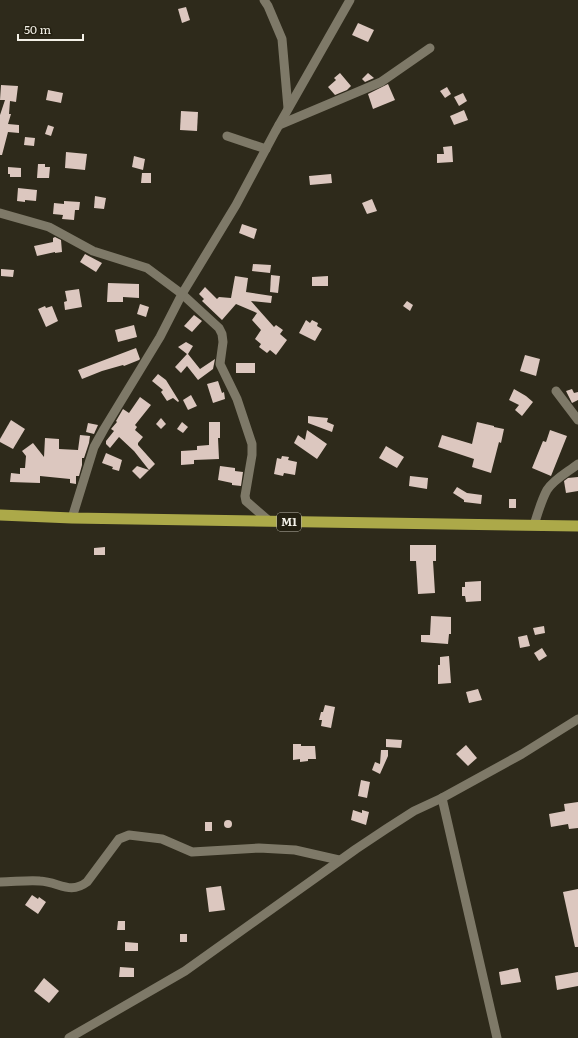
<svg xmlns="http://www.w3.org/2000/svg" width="578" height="1038" viewBox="0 0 578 1038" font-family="Literata,serif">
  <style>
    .building { fill: #dcc7bf }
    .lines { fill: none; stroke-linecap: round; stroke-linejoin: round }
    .minor { stroke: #7e7968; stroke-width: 9 }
    .trunk { stroke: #aca949; stroke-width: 11 }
    .labels { text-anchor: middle; stroke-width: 4; stroke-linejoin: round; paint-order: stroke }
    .shield { fill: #242011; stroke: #b6b2a8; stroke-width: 1 }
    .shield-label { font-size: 11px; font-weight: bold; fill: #f4f1e8 }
  </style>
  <rect width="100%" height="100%" fill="#2e2a1b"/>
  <!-- building -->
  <g class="building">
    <path d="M186,7L190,20L182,23L178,9Z"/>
    <path d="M358,23L374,30L368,42L352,35Z"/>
    <path d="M340,73L351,86L347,90L335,95L328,87L336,80L334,78Z"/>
    <path d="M368,73L374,78L365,82L362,79Z"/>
    <path d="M388,84L395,100L373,109L368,94Z"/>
    <path d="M1,85L18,86L16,102L10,101L9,114H11L8,124L19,125V133L8,132L2,155H0V115L5,100H0Z"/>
    <path d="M447,87L451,94L445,98L440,91Z"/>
    <path d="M48,90L63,93L61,103L46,100Z"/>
    <path d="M463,93L467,101L459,106L454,97Z"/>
    <path d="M464,110L468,120L454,125L450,116Z"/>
    <path d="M181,111L198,112L197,131L180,130Z"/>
    <path d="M48,125L54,127L51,136L45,134Z"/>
    <path d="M25,137L35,138L34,146L24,145Z"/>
    <path d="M452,146L453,162L437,163V154H444L443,147Z"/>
    <path d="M66,152L87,154L85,170L65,168Z"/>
    <path d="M134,156L145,159L143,170L132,167Z"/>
    <path d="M38,164H45V167H50L49,178H37Z"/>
    <path d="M8,167L21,168V177H10V174H8Z"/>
    <path d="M142,173H151V183H141Z"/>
    <path d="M331,174L332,183L310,185L309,176Z"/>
    <path d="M18,188L37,190L36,201L25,200V202L17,201Z"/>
    <path d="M95,196L106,198L104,209L94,208Z"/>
    <path d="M372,199L377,211L367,214L362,203Z"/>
    <path d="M64,201L80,202L79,210H75L74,220L62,219L63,215L53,214L54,203L64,204Z"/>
    <path d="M242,224L257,229L254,239L239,233Z"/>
    <path d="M55,237L61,240L62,252L55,253V252L37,256L34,246L53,242V238Z"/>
    <path d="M85,254L102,263L96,272L80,262Z"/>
    <path d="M253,264L271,265L270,273L252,271Z"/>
    <path d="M1,269L14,270L13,277L1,276Z"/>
    <path d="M271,275L280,276L278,293L270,292Z"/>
    <path d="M235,276L248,278L246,292L272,296L271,303L251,301L274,327L276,325L283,330L280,334L287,340L276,355L270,350L267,353L259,347L261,344L255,339L261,330L252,320L257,313L236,304L222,320L202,301L204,299L199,294L205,287L217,299L219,297L231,298Z"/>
    <path d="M328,276V286H312V277Z"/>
    <path d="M108,283L139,284V298L123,297V302H107Z"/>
    <path d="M79,289L82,307L65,310L64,302L67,301L65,291Z"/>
    <path d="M407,301L413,305L410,311L403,306Z"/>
    <path d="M140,304L149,307L146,317L137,314Z"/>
    <path d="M45,306L46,308L52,306L58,321L46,327L38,309Z"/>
    <path d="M194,315L202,321L192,332L184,326Z"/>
    <path d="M306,320L310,323L312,320L318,323L317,326L322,329L315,341L299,333Z"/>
    <path d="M134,325L137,337L118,342L115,330Z"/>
    <path d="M186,342L193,346L188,354L200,369L215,359L213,369L198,380L187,366L181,373L175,367L187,354L178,347Z"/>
    <path d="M136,348L140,359L139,360L124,366L123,365L102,371L82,379L78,370Z"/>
    <path d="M525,355L540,359L536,376L520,371Z"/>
    <rect x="236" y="363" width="19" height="10"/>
    <path d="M158,374L166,380L179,401L178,402L173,398L167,401L161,392L163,390L152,381Z"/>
    <path d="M218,381L222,393L224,392L225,399L213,403L207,384Z"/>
    <path d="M514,389L526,396L533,402L522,416L515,410L519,405L509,400Z"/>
    <path d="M572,389L574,393L578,392V400L572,403L566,391Z"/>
    <path d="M191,395L197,406L188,410L183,400Z"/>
    <path d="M140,397L151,405L135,425L137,427L135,430L143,437L138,443V445L155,464L149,470L134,451L119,437L110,448L106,444V441L114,431L111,429L117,422L116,421L123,409L129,413Z"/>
    <path d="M308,416L328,418L327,422L334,425L332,432L308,423Z"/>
    <path d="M161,418L166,424L161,429L156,424Z"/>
    <path d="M11,420L25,429L13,449L0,442V439Z"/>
    <path d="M182,422L188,427L183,433L177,429Z"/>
    <path d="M209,422H220V438H218L219,459L194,460V464L181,465V451L197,450V446L209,445Z"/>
    <path d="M477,422L494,426V427L504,429L501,443L499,442L491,473L472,467L474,459L438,447L442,435L472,444Z"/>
    <path d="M88,423L98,425L94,434L86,432Z"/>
    <path d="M307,430L327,444L317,459L294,443L298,435L305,440Z"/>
    <path d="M550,430L567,436L551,476L532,468L543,441L546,442Z"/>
    <path d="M80,435L90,436L89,443L84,458H82V465L79,476H76V484L70,483V479L40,476V483L10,482L11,473L20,474V468H25L26,456L22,451L33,443L44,457L45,438L59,439V449L78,450Z"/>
    <path d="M386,446L404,457L397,468L379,458Z"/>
    <path d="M106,453L122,460L119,471L112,469L113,467L102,463Z"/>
    <path d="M282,456L289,457L288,460L297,462L295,475L284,473L283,476L274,474L277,458L281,459Z"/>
    <path d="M137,466L149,470L140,479L132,471Z"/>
    <path d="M220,466L235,468V471L243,472L241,486L232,485V483L218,480Z"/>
    <path d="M410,476L428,478L427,489L409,486Z"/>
    <path d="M578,477V491L566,493L564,481L568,478Z"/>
    <path d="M457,487L467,493L482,495L481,504L464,502V500L453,493Z"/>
    <rect x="509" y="499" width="7" height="9"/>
    <path d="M410,545H436V561H433L435,593L418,594L416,561H410Z"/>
    <path d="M105,547V555H94V548Z"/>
    <path d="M481,581V601L466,602L465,596H462V587H465V582Z"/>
    <path d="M431,616L451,617V634H449L448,644L421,642V635H430Z"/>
    <path d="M544,626L545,633L535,635L533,628Z"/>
    <path d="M527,635L530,646L520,648L518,637Z"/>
    <path d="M542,648L547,656L539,661L534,653Z"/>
    <path d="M449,656L451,683L438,684V665H440V657Z"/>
    <path d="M478,689L482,700L469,703L466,692Z"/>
    <path d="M325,705L335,707L331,728L321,726L322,720H319L321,712H323Z"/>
    <path d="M386,739L402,740L401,748L386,747Z"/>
    <path d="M293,744H301V746H315L316,759H308V761L300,762V759L293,760Z"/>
    <path d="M466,745L477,758L468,766L456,754Z"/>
    <path d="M381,750H388V756L380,774L372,770L375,762L380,764Z"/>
    <path d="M361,780L370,782L367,798L358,796Z"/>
    <path d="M578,802V828L569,829L568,824L551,827L549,814L565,811L564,804Z"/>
    <path d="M353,810L362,813V810L369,812L366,825L351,820Z"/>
    <circle cx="228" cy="824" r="4"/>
    <rect x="205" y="822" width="7" height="9"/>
    <path d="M221,886L225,910L209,912L206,888Z"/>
    <path d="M578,889V947H575L563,892Z"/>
    <path d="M32,895L38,899L39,897L46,902L38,914L25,905Z"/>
    <path d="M118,921H125V930H117Z"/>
    <rect x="180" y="934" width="7" height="8"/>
    <path d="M125,942L138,943V951H125Z"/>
    <path d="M120,967L134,968V977H119Z"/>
    <path d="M518,968L521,982L501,985L499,972Z"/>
    <path d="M578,972V986L557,990L555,976Z"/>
    <path d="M44,978L59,991L49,1003L34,991Z"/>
  </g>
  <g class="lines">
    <!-- minor -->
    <g class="minor">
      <path d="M264,0L268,6L282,39L288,108"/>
      <path d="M279,125L381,82L430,48"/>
      <path d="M227,136L266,149"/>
      <path d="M0,213L49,227L93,251L147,268L182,294L219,328L222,334L223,342L220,364L237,399L252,444V455L245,496L246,501L269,521"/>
      <path d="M556,391L578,420"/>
      <path d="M72,518L94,447L104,429L160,337L182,294L236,205L275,132L350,0"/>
      <path d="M534,525C538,513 541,501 547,490C554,479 568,472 578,464"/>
      <path d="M442,798L497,1038"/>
      <path d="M0,882C13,882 27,880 40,881C59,882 70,895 87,882L119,839L129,835L162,839L192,852L259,848L295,850L339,860"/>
      <path d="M69,1038L185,971L356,849L386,829L414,811L442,798L522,754L578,719"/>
    </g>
    <!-- trunk -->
    <path class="trunk" d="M0,515L72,518L578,526"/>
  </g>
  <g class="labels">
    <!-- shield labels -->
    <rect class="shield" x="277" y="513" width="24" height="18" rx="3"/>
    <g class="shield-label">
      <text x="289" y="526">M1</text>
    </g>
  </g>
  <!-- scale -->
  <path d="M18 34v6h65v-6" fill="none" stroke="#f4f1e8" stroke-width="2"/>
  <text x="24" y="34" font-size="12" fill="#f4f1e8" stroke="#242011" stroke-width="3" paint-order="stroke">50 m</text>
</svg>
